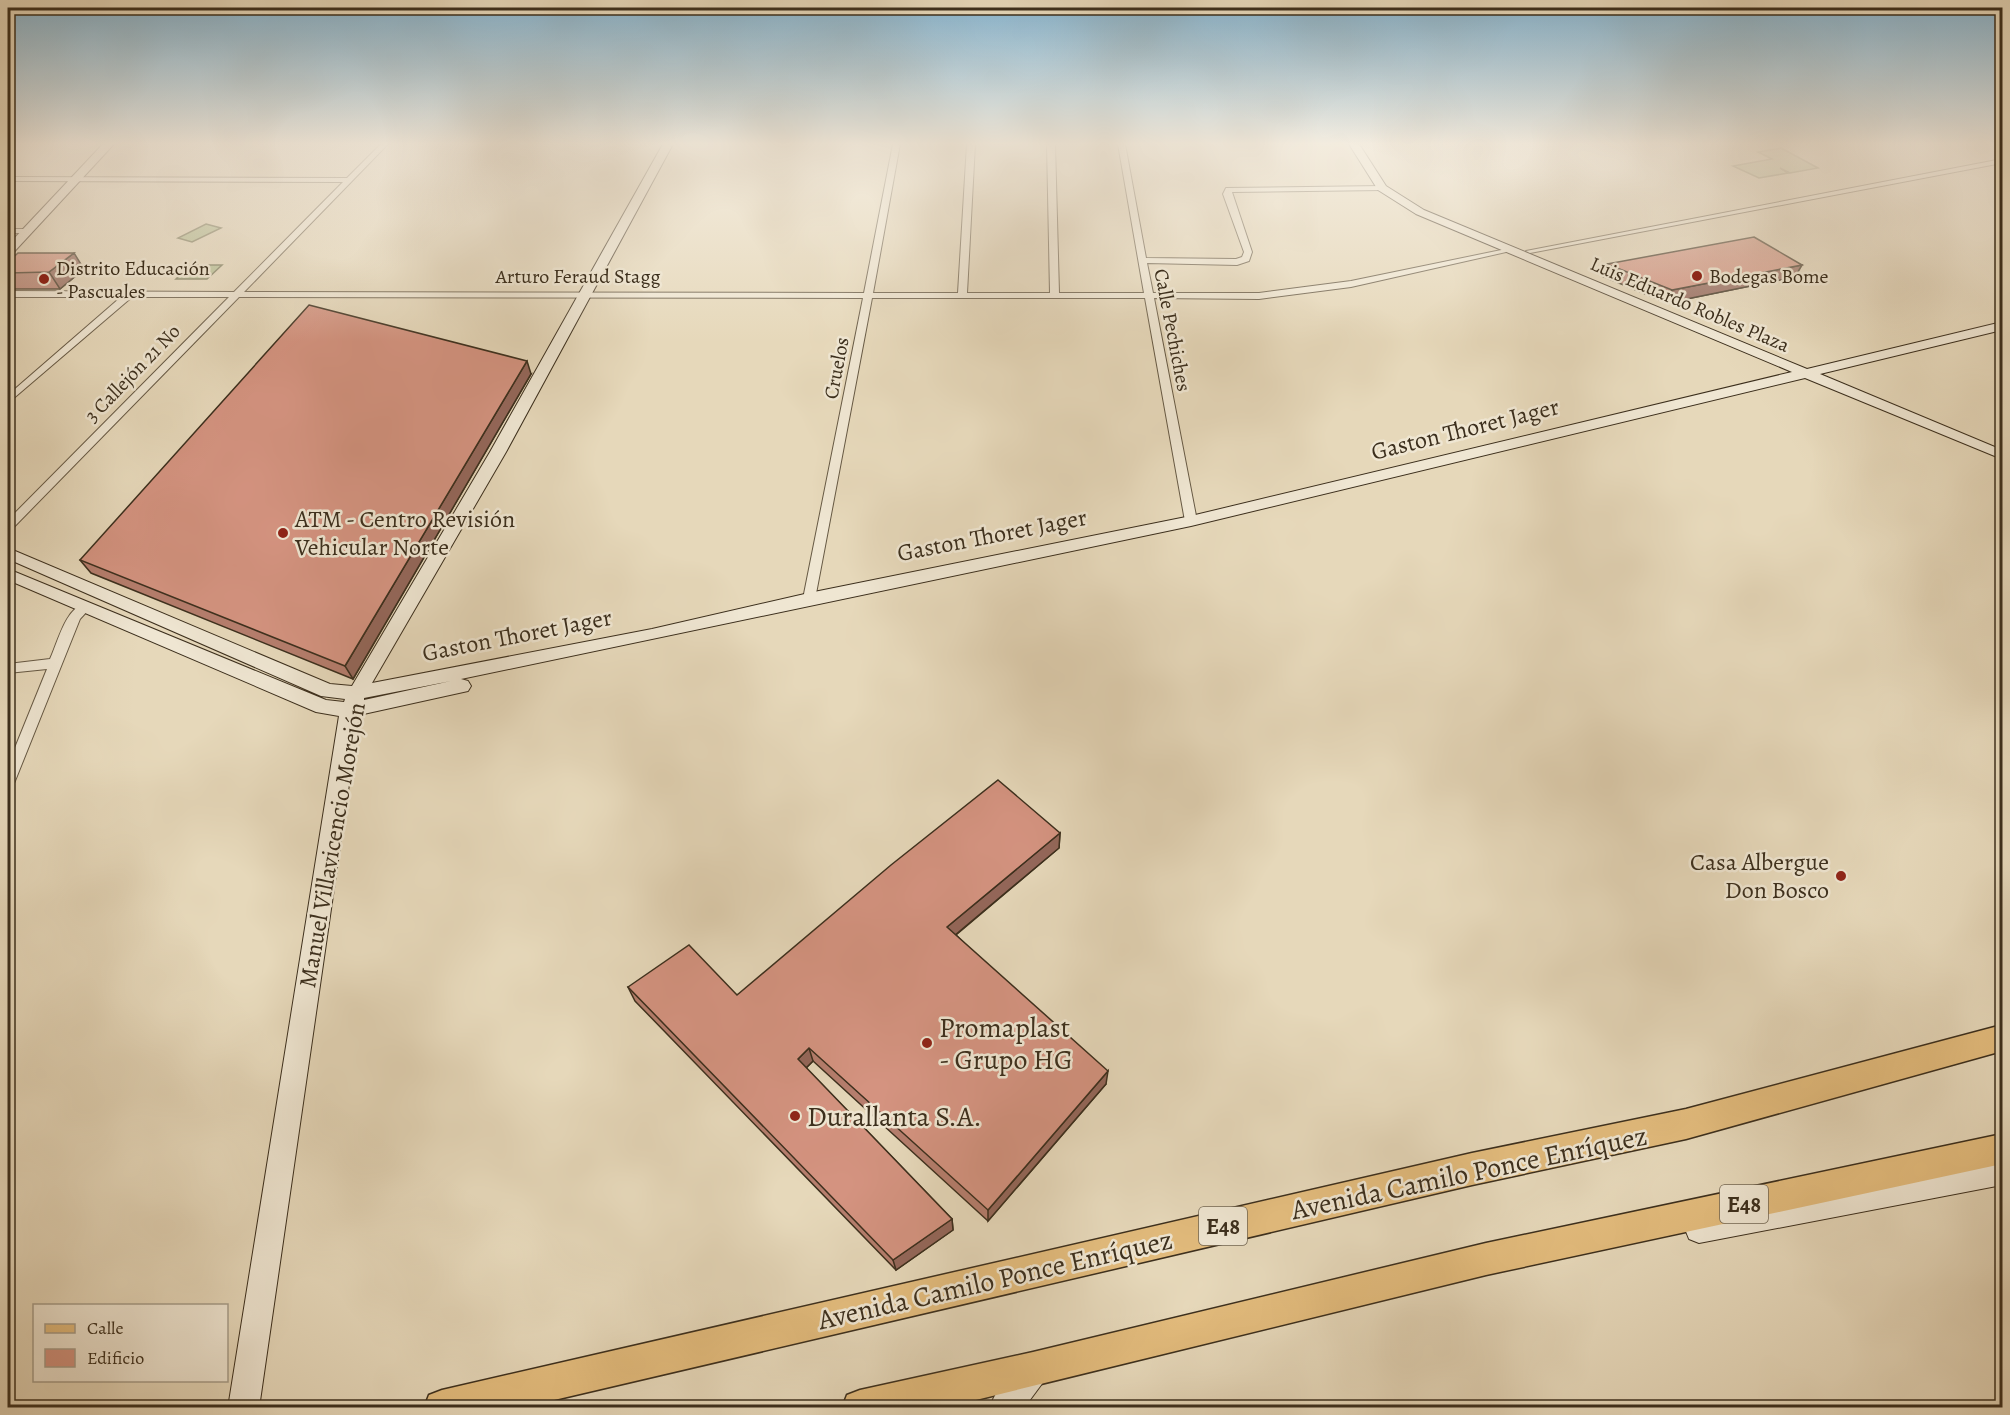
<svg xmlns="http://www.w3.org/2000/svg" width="2010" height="1415" viewBox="0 0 2010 1415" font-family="Alegreya,serif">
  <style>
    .green { fill: #b4bf90; stroke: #787756; stroke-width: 1.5 }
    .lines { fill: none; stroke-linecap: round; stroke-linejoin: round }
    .street-casing { stroke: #665944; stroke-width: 2 }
    .secondary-casing { stroke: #3c2f1d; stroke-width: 2 }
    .primary-casing { stroke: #3c2f1d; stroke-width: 3 }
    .street { fill: #efe6d2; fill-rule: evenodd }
    .secondary { fill: #efe6d2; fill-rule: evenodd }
    .primary { fill: #e3bc7d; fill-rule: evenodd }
    .wall { fill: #b67e6e; stroke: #3c2f1d; stroke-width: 1.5 }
    .shaded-wall { fill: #94675a; stroke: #3c2f1d; stroke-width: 1.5 }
    .building { fill: #d49380; stroke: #3c2f1d; stroke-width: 1.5 }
    .poi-dot { fill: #8f2418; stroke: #efe6d2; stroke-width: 2 }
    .labels { text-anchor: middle; stroke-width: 5; stroke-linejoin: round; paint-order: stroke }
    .far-poi-label { font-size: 20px; fill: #3c2f1d; stroke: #efe6d2; text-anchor: start }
    .far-street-label { font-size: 20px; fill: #3c2f1d; stroke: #efe6d2 }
    .shield { fill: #efe6d2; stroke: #726653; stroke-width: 1.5 }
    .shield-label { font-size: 22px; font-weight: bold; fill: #3c2f1d }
    .street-label { font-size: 24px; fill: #3c2f1d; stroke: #efe6d2 }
    .poi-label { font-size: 24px; fill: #3c2f1d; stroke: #efe6d2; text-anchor: start }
    .near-poi-label { font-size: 28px; fill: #3c2f1d; stroke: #efe6d2; text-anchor: start }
    .near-street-label { font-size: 28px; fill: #3c2f1d; stroke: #efe6d2 }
  </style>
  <rect width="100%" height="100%" fill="#e6d8ba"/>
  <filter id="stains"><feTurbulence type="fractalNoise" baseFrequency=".00333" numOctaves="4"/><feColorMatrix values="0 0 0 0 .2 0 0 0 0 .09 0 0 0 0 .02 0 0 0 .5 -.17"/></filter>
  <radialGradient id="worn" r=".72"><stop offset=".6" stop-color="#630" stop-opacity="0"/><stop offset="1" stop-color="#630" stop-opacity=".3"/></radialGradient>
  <!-- green -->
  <g class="green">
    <path d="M1781,148L1818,168L1790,173L1780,168L1788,173L1759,178L1733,166L1772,159L1758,152Z"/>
    <path d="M206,224L221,228L192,242L178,238Z"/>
    <path d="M191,265H222L207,279H176Z"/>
  </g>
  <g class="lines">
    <defs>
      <g id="street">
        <path d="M381,144H388L244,292L864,293L893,144H900L873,293H958L967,144H975L967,293H1050L1047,144H1055L1059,293H1144L1118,144H1125L1146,258L1236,259L1242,257L1244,252L1223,194L1226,188L1382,186L1386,188L1382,190L1232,192L1252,252L1249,261L1237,265L1147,263L1153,293H1259L1351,281L1511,248L1515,250L1351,287L1259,299L1154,298L1197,521L1191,525L1185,521L1145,298H872L815,599L809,603L803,599L863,298L239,297L12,529H8V520L229,297H132L8,403V395L121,297H8V291L234,292L343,182L8,181V177L347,178Z"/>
        <path d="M2002,159V163L1530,253L1526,251Z"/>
        <path d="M8,229H27L31,231L27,233H8Z"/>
        <path d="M85,603L91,607L80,619L15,781L13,785L8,786V765L47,669L8,673V664L50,659C58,642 65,609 85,603Z"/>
      </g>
      <g id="secondary">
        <path d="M103,144H114L12,254H8V245Z"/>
        <path d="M663,144H673L506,452L372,683L652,629L809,593L1191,516L1792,372L1416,214L1378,190L1349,144H1359L1386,186L1424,210L1807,369L2002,322V330L1820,374L2002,450V459L1805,378L1191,526L461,679L468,681L471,686L468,691L359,715L259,1408H228L339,716L316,712L8,580V569L326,700L344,702L345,699L321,696L8,559V548L330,684L352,686L490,452ZM451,681L364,700V698Z"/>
        <path d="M2002,1157V1185L1699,1243L1689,1239L1685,1229L1689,1219L1699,1215Z"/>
        <path d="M1033,1355L1044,1359L1048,1370L1044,1381L1024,1408H989C997,1389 1014,1363 1033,1355Z"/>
      </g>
      <g id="primary">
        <path d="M2002,1025V1051L1686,1139L1472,1185L520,1408H424L429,1395L442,1390L1472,1153L1686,1109Z"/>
        <path d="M2002,1134V1164L1486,1275L943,1408H842L847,1395L860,1390L1033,1352L1486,1243Z"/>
      </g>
    </defs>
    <!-- street casing -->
    <use href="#street" class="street-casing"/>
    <!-- secondary casing -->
    <use href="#secondary" class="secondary-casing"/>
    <!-- primary casing -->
    <use href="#primary" class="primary-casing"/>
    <!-- street -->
    <use href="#street" class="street"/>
    <!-- secondary -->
    <use href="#secondary" class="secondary"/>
    <!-- primary -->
    <use href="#primary" class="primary"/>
  </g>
  <!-- wall -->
  <g class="wall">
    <path d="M8,262L84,269L60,289H8Z"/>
    <path d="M1607,264L1795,277L1667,303L1602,276Z"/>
    <path d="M531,374L353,679L91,573L80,560Z"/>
    <path d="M1060,833L1059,848L956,935L1106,1084L988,1221L813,1061L806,1068L952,1219L953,1230L896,1270L635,1001L628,987L737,995Z"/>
  </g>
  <!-- shaded-wall -->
  <g class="shaded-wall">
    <path d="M74,253L84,269L60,289L49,272Z"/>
    <path d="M1802,265L1795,277L1667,303L1672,290Z"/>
    <path d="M527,361L531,374L353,679L345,666Z"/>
    <path d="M1060,833L1059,848L948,941L947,927Z"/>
    <path d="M809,1048L813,1061L802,1072L798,1059Z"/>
    <path d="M1108,1071L1106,1084L988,1221V1210Z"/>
    <path d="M952,1219L953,1230L896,1270L893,1260Z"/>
  </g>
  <!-- building -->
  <g class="building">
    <path d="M1754,237L1802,265L1672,290L1607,264Z"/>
    <path d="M18,253H74L49,272L8,273V262Z"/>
    <path d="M309,305L527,361L345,666L80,560Z"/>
    <path d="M998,780L1060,833L947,927L1108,1071L988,1210L809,1048L798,1059L952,1219L893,1260L628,987L689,945L737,995L891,865Z"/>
  </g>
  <!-- sky -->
  <linearGradient id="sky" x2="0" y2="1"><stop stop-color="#87b6d2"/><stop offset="0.42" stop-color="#f4ede0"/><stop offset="1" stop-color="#f4ede0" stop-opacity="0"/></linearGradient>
  <rect width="2010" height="342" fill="url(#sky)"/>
  <!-- markers -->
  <g class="poi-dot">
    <circle cx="1697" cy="276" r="6"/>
    <circle cx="44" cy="279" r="6"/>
    <circle cx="283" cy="533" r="6"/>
    <circle cx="1841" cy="876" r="6"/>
    <circle cx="927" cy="1043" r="6"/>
    <circle cx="795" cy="1116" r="6"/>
  </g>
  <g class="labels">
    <!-- far-poi labels -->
    <g class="far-poi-label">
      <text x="56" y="275">Distrito Educación<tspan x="56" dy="23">- Pascuales</tspan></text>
      <text x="1709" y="283">Bodegas Bome</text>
    </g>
    <!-- far-street labels -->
    <g class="far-street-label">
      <text x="578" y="283">Arturo Feraud Stagg</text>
      <text transform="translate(1690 304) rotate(23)" y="7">Luis Eduardo Robles Plaza</text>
      <text transform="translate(1173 330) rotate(79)" y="7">Calle Pechiches</text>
      <text transform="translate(836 368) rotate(-79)" y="7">Cruelos</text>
      <text transform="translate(132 373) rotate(-46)" y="7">3 Callejón 21 No</text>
    </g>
    <!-- shield labels -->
    <g class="shield">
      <rect x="1720" y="1185" width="48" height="38" rx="4.5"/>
      <rect x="1199" y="1207" width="48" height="38" rx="4.5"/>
    </g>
    <g class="shield-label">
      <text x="1744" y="1212">E48</text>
      <text x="1223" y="1234">E48</text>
    </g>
    <!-- street labels -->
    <g class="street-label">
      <text transform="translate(1465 429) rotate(-14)" y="8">Gaston Thoret Jager</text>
      <text transform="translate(992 535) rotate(-11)" y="8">Gaston Thoret Jager</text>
      <text transform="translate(517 635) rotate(-11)" y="8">Gaston Thoret Jager</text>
      <text transform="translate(332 845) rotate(-80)" y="8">Manuel Villavicencio Morejón</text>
    </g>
    <!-- poi labels -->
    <g class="poi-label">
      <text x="295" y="527">ATM - Centro Revisión<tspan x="295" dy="28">Vehicular Norte</tspan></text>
      <text x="1829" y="870" text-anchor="end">Casa Albergue<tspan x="1829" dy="28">Don Bosco</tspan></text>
    </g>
    <!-- near-poi labels -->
    <g class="near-poi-label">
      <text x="939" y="1037">Promaplast<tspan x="939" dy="32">- Grupo HG</tspan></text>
      <text x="807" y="1126">Durallanta S.A.</text>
    </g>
    <!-- near-street labels -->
    <g class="near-street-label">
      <text transform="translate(1469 1172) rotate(-12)" y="10">Avenida Camilo Ponce Enríquez</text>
      <text transform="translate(995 1279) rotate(-13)" y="10">Avenida Camilo Ponce Enríquez</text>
    </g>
  </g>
  <!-- margin -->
  <rect width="2010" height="1415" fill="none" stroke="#e6d8ba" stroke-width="30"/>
  <rect x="9" y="9" width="1992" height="1397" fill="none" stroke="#3c2f1d" stroke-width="3"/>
  <rect x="15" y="15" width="1980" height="1385" fill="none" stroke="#3c2f1d" stroke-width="1.5"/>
  <!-- legend -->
  <rect x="33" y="1304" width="195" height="78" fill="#efe6d2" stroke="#a79d8a" stroke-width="1.5"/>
  <rect x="45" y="1324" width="30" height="9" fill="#e3bc7d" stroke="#a79d8a" stroke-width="1.5"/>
  <text x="87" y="1334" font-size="18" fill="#3c2f1d">Calle</text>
  <rect x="45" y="1349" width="30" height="18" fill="#d49380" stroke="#a79d8a" stroke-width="1.5"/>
  <text x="87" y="1364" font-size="18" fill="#3c2f1d">Edificio</text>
  <rect width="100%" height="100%" filter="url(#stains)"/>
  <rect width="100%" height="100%" fill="url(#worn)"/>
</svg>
